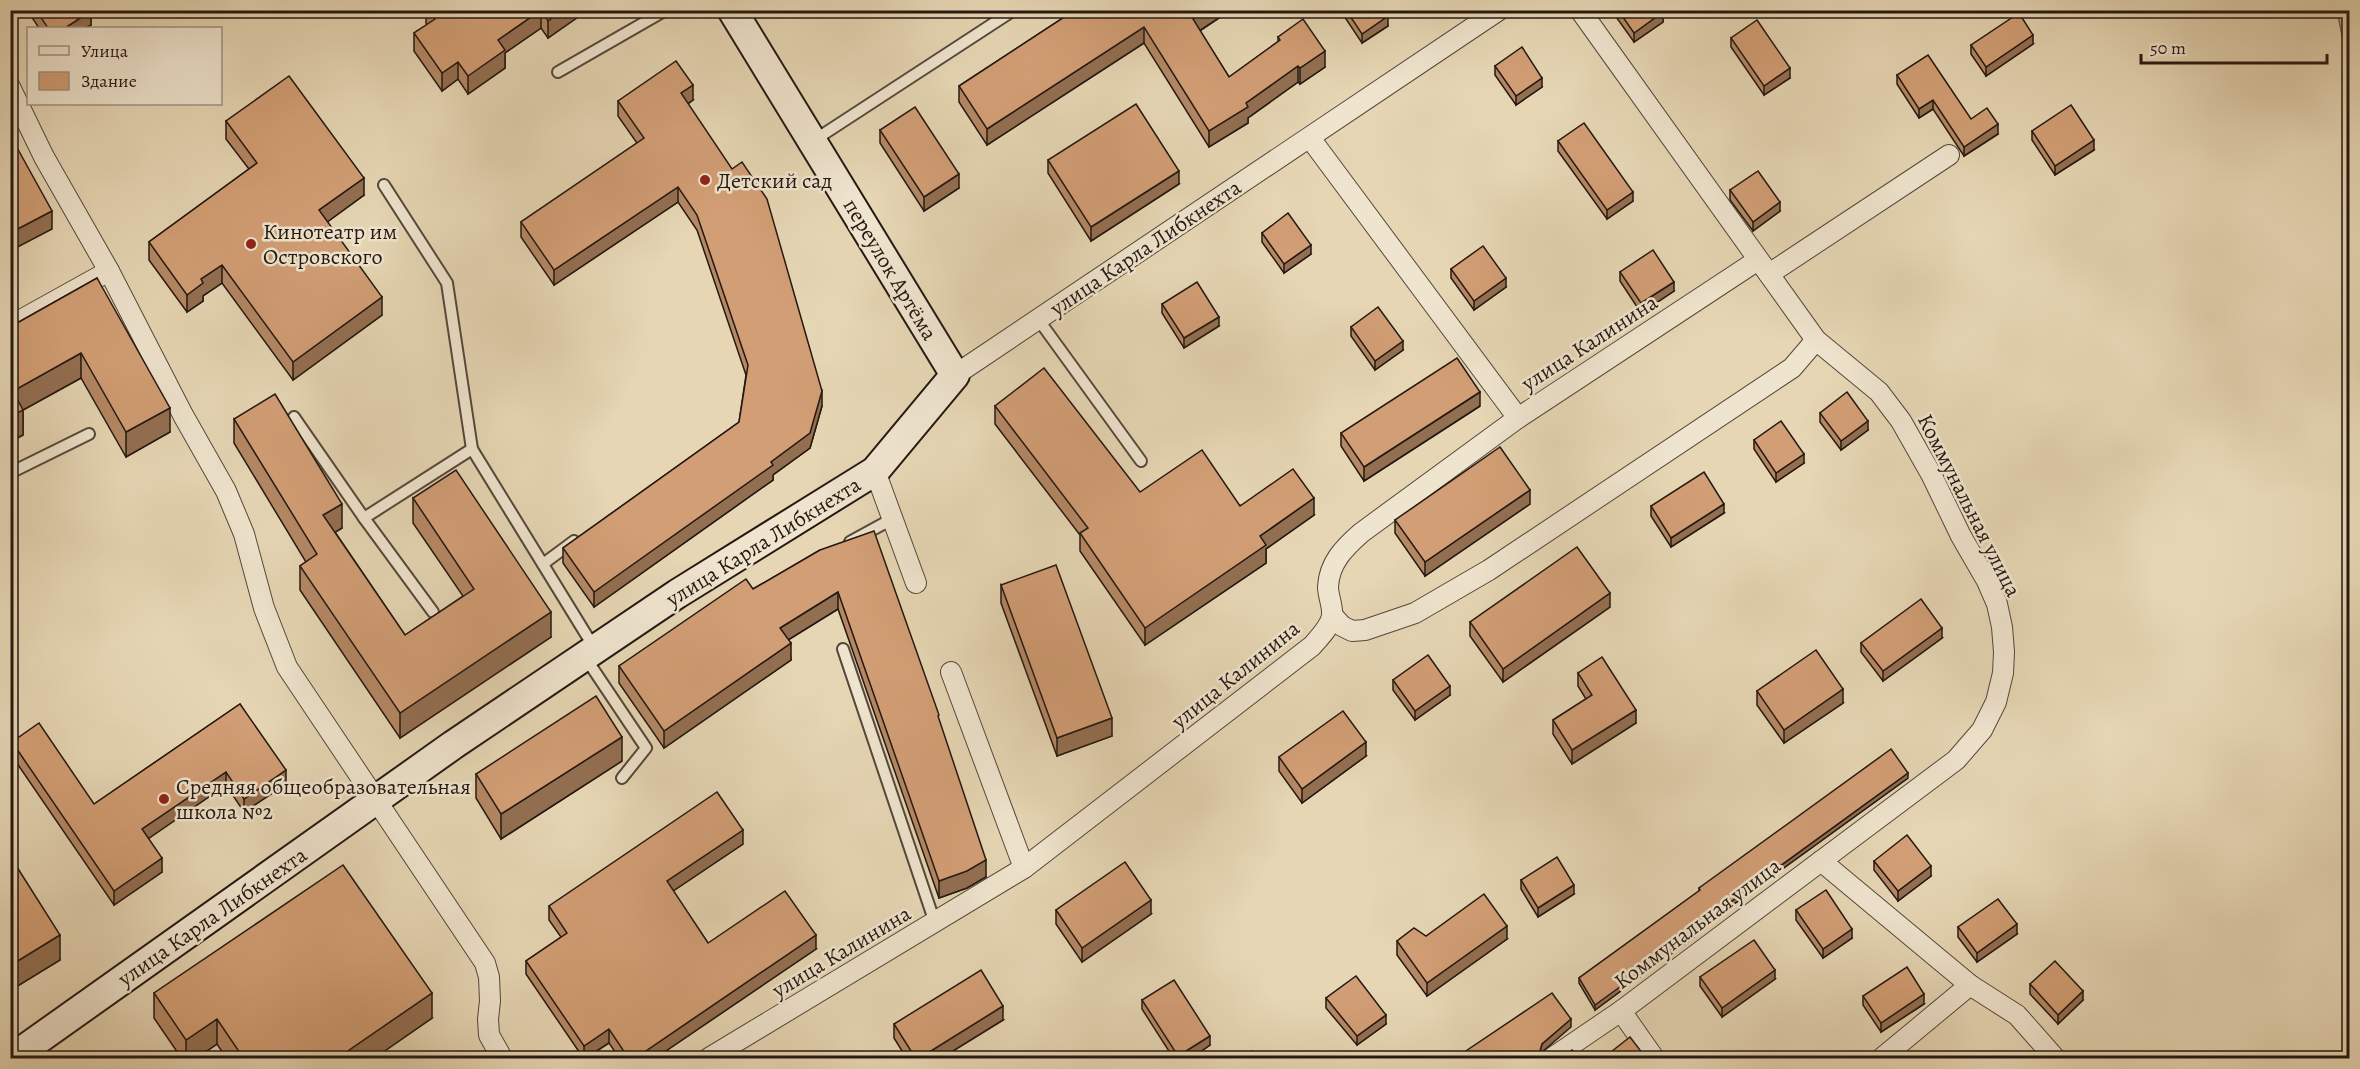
<svg xmlns="http://www.w3.org/2000/svg" width="2360" height="1069" viewBox="0 0 2360 1069" font-family="Alegreya,serif">
  <style>
    .green { fill: #b1bf90; stroke: #6a6c50; stroke-width: 1.5 }
    .lines { fill: none; stroke-linecap: round; stroke-linejoin: round }
    .lane-casing { stroke: #54483a; stroke-width: 14 }
    .street-casing { stroke: #54483a; stroke-width: 22 }
    .secondary-casing { stroke: #241811; stroke-width: 32 }
    .lane { stroke: #efe4ce; stroke-width: 10 }
    .street { stroke: #efe4ce; stroke-width: 20 }
    .secondary { stroke: #efe4ce; stroke-width: 28 }
    .wall { fill: #b58865; stroke: #241811; stroke-width: 1.5 }
    .shaded-wall { fill: #936f52; stroke: #241811; stroke-width: 1.5 }
    .building { fill: #d29e75; stroke: #241811; stroke-width: 1.5 }
    .poi-dot { fill: #8f2418; stroke: #efe4ce; stroke-width: 2 }
    .labels { text-anchor: middle; stroke-width: 5; stroke-linejoin: round; paint-order: stroke }
    .poi-label { font-size: 22px; fill: #241811; stroke: #efe4ce; text-anchor: start }
    .street-label { font-size: 22px; fill: #241811; stroke: #efe4ce }
  </style>
  <rect width="100%" height="100%" fill="#e6d6b4"/>
  <filter id="stains"><feTurbulence type="fractalNoise" baseFrequency=".00333" numOctaves="4"/><feColorMatrix values="0 0 0 0 .2 0 0 0 0 .09 0 0 0 0 .02 0 0 0 .5 -.17"/></filter>
  <radialGradient id="worn" r=".72"><stop offset=".6" stop-color="#630" stop-opacity="0"/><stop offset="1" stop-color="#630" stop-opacity=".3"/></radialGradient>
  <!-- green -->
  <path class="green" d="M2337,11H2349V69Z"/>
  <g class="lines">
    <defs>
      <g id="lane">
        <path d="M558,72L666,10"/>
        <path d="M813,141L1014,10"/>
        <path d="M384,185L447,283L472,449"/>
        <path d="M1038,319L1141,461"/>
        <path d="M294,417L364,518L472,449L595,649"/>
        <path d="M10,473L89,434"/>
        <path d="M364,518L433,612"/>
        <path d="M850,542L892,519"/>
        <path d="M543,564L574,541"/>
        <path d="M843,649L935,923"/>
        <path d="M585,657L646,748L622,778"/>
      </g>
      <g id="street">
        <path d="M10,87L44,157L109,271L183,415L226,491L244,534L264,608L287,667L485,963L489,977L490,1001L488,1019L489,1035L502,1058"/>
        <path d="M1310,138L1518,418"/>
        <path d="M1769,274L1949,155"/>
        <path d="M10,326L109,271"/>
        <path d="M955,375L1499,10"/>
        <path d="M875,471L916,583"/>
        <path d="M1332,615L1342,626L1352,631L1365,630L1415,613L1489,570L1792,368L1816,340"/>
        <path d="M951,672L1024,868"/>
        <path d="M1821,861L1970,985L2017,1015L2055,1058"/>
        <path d="M1621,1011L1654,1058"/>
        <path d="M709,1058L1024,868L1312,646C1319,638 1331,626 1332,615C1333,606 1328,596 1328,587C1329,563 1344,548 1361,533L1518,418L1758,260"/>
        <path d="M1552,1058L1621,1011L1956,760L1982,730L1996,702L2003,673L2004,652L2002,627L1997,604L1987,581L1961,536L1931,474L1901,421L1879,392L1816,340L1580,10"/>
        <path d="M1882,1058L1970,985"/>
      </g>
      <path id="secondary" d="M12,1058L453,745L677,594L875,471L955,375L732,10"/>
    </defs>
    <!-- lane casing -->
    <use href="#lane" class="lane-casing"/>
    <!-- street casing -->
    <use href="#street" class="street-casing"/>
    <!-- secondary casing -->
    <use href="#secondary" class="secondary-casing"/>
    <!-- lane -->
    <use href="#lane" class="lane"/>
    <!-- street -->
    <use href="#street" class="street"/>
    <!-- secondary -->
    <use href="#secondary" class="secondary"/>
  </g>
  <!-- wall -->
  <g class="wall">
    <path d="M27,10H91V25L85,28H39Z"/>
    <path d="M426,10H588L548,38L541,28L505,53V68L468,94L458,79L442,91L414,51V33L427,25L426,23Z"/>
    <path d="M1075,10H1231L1200,31L1229,77L1278,42V37L1325,67L1300,84L1298,82L1248,118V123L1209,147L1144,43L987,145L959,102V86Z"/>
    <path d="M1340,10H1384L1388,26L1362,43Z"/>
    <path d="M1614,10H1662L1663,22L1634,42L1614,14Z"/>
    <path d="M1731,38L1790,78L1764,95L1731,47Z"/>
    <path d="M2033,44L1986,76L1971,54V45Z"/>
    <path d="M1495,66L1542,87L1516,105L1495,75Z"/>
    <path d="M1897,75L1971,119L1998,134L1964,156L1933,109L1919,118L1897,84Z"/>
    <path d="M693,100L688,104L822,406L810,448L773,475V480L594,607L563,563V548L739,422L746,375L697,230L678,202L554,285L521,237V222L637,143L618,116V101Z"/>
    <path d="M226,121L364,195L327,222L382,315L293,380L222,283L203,296V301L187,312L149,260V242L249,169L226,139Z"/>
    <path d="M880,130L959,188L924,211L880,143Z"/>
    <path d="M2032,131L2094,150L2055,175L2032,140Z"/>
    <path d="M1558,141L1633,201L1607,219L1558,151Z"/>
    <path d="M1048,160L1179,184L1091,241L1048,173Z"/>
    <path d="M1730,190L1780,211L1753,231L1730,200Z"/>
    <path d="M1262,233L1311,254L1284,273L1262,242Z"/>
    <path d="M1451,269L1506,287L1474,310L1451,278Z"/>
    <path d="M1620,272L1674,291L1641,313L1620,281Z"/>
    <path d="M97,278L170,432L126,457L81,378L23,410V435L10,442V327Z"/>
    <path d="M1162,304L1219,326L1184,348L1162,313Z"/>
    <path d="M1351,327L1403,350L1375,370L1351,336Z"/>
    <path d="M995,406L1140,492L1314,515L1266,549V563L1145,645L1080,551V535L995,424Z"/>
    <path d="M1480,406L1364,481L1341,446V433Z"/>
    <path d="M1820,413L1868,430L1841,450L1820,422Z"/>
    <path d="M234,419L342,528L335,532L405,635L463,596L413,523V498L551,637L400,738L300,590V566L306,562L234,443Z"/>
    <path d="M1754,440L1804,463L1776,482L1754,449Z"/>
    <path d="M1530,504L1425,576L1395,533V520Z"/>
    <path d="M1651,506L1724,513L1671,547L1651,516Z"/>
    <path d="M820,550L939,721L986,877L967,888L939,898L838,609L788,640L791,660L664,748L619,683V666L753,589Z"/>
    <path d="M1001,585L1112,736L1057,756L1001,603Z"/>
    <path d="M1610,607L1503,682L1470,636V622Z"/>
    <path d="M1942,638L1883,681L1861,652V643Z"/>
    <path d="M1578,673L1636,723L1572,764L1553,734V720L1586,699L1578,686Z"/>
    <path d="M1393,680L1450,695L1415,720L1393,690Z"/>
    <path d="M1757,691L1843,703L1784,743L1757,705Z"/>
    <path d="M240,704L286,784L244,812L226,785L148,838L162,872L114,905L12,756V742L94,804Z"/>
    <path d="M1366,756L1302,803L1279,771V757Z"/>
    <path d="M622,761L501,839L476,798V774Z"/>
    <path d="M1908,778L1694,933V937L1595,1010L1579,983V978L1699,891V888Z"/>
    <path d="M743,844L673,891L708,943L816,949L654,1059H620L609,1043L585,1059H584L526,974V961L561,937L549,920V906Z"/>
    <path d="M10,856L60,960L16,987L10,978Z"/>
    <path d="M1874,861L1931,876L1898,901L1874,870Z"/>
    <path d="M1521,880L1574,894L1538,917L1521,889Z"/>
    <path d="M1056,910L1151,914L1082,962L1056,924Z"/>
    <path d="M1796,910L1852,938L1823,958L1796,920Z"/>
    <path d="M1958,927L2017,934L1977,962L1958,937Z"/>
    <path d="M1426,936L1507,939L1427,996L1397,955V941Z"/>
    <path d="M1700,977L1775,979L1722,1017L1700,986Z"/>
    <path d="M2030,984L2083,1000L2058,1024L2030,994Z"/>
    <path d="M154,993L432,1018L373,1059H227L217,1044L195,1059H182L154,1018Z"/>
    <path d="M1863,996L1924,1004L1881,1032L1863,1005Z"/>
    <path d="M1326,998L1386,1024L1357,1045L1326,1008Z"/>
    <path d="M1142,1000L1210,1045L1190,1059H1174L1142,1009Z"/>
    <path d="M1003,1020L940,1059H907L894,1038V1024Z"/>
  </g>
  <!-- shaded-wall -->
  <g class="shaded-wall">
    <path d="M541,10V28L505,53V68L468,94V76L498,40Z"/>
    <path d="M562,10H588L548,38V21Z"/>
    <path d="M1206,10H1231L1193,35V19Z"/>
    <path d="M91,11V25L85,28H65Z"/>
    <path d="M1663,12V22L1634,42V33Z"/>
    <path d="M1388,16V26L1362,43V34Z"/>
    <path d="M1144,27V43L987,145V129Z"/>
    <path d="M2033,35V44L1986,76V67Z"/>
    <path d="M1325,51V67L1300,84V68Z"/>
    <path d="M458,62V79L442,91V73Z"/>
    <path d="M1298,66V82L1248,118V123L1209,147V131L1246,103Z"/>
    <path d="M1790,68V78L1764,95V86Z"/>
    <path d="M1542,78V87L1516,105V96Z"/>
    <path d="M693,85V100L681,108V93Z"/>
    <path d="M1933,100V109L1919,118V109Z"/>
    <path d="M1998,124V134L1964,156V147Z"/>
    <path d="M2094,140V150L2055,175V166Z"/>
    <path d="M1179,171V184L1091,241V227Z"/>
    <path d="M959,174V188L924,211V197Z"/>
    <path d="M364,178V195L319,228V210Z"/>
    <path d="M678,187V202L554,285V270Z"/>
    <path d="M1633,192V201L1607,219V210Z"/>
    <path d="M1780,202V211L1753,231V222Z"/>
    <path d="M52,211V229L10,251V233Z"/>
    <path d="M1311,245V254L1284,273V264Z"/>
    <path d="M222,265V283L203,296V301L187,312V295L201,279Z"/>
    <path d="M1506,278V287L1474,310V301Z"/>
    <path d="M1674,282V291L1641,313V303Z"/>
    <path d="M382,297V315L293,380V362Z"/>
    <path d="M1219,317V326L1184,348V338Z"/>
    <path d="M1403,341V350L1375,370V361Z"/>
    <path d="M81,353V378L23,410V435L10,442V417L13,391Z"/>
    <path d="M822,391V406L810,448L773,475V480L594,607V592L771,462Z"/>
    <path d="M1480,392V406L1364,481V467Z"/>
    <path d="M170,408V432L126,457V432Z"/>
    <path d="M1868,421V430L1841,450V441Z"/>
    <path d="M1804,454V463L1776,482V473Z"/>
    <path d="M1530,490V504L1425,576V562Z"/>
    <path d="M1314,498V515L1266,549V563L1145,645V628L1260,536Z"/>
    <path d="M342,504V528L323,540V515Z"/>
    <path d="M1724,504V513L1671,547V538Z"/>
    <path d="M838,592V609L780,645V628Z"/>
    <path d="M1610,593V607L1503,682V669Z"/>
    <path d="M551,612V637L400,738V713Z"/>
    <path d="M1942,628V638L1883,681V671Z"/>
    <path d="M791,643V660L664,748V731Z"/>
    <path d="M1450,686V695L1415,720V711Z"/>
    <path d="M1843,689V703L1784,743V730Z"/>
    <path d="M1636,710V723L1572,764V750Z"/>
    <path d="M1112,718V736L1057,756V738Z"/>
    <path d="M622,737V761L501,839V814Z"/>
    <path d="M1366,742V756L1302,803V789Z"/>
    <path d="M286,770V784L244,812V799Z"/>
    <path d="M226,772V785L142,843V829Z"/>
    <path d="M1908,773V778L1694,933V937L1595,1010V1005L1692,930Z"/>
    <path d="M743,830V844L667,895V881Z"/>
    <path d="M162,858V872L114,905V891Z"/>
    <path d="M986,860V877L967,888L939,898V881Z"/>
    <path d="M1931,866V876L1898,901V891Z"/>
    <path d="M1574,885V894L1538,917V908Z"/>
    <path d="M1151,900V914L1082,962V948Z"/>
    <path d="M2017,924V934L1977,962V953Z"/>
    <path d="M1507,926V939L1427,996V983Z"/>
    <path d="M1852,929V938L1823,958V949Z"/>
    <path d="M60,935V960L16,987V962Z"/>
    <path d="M816,935V949L654,1059H634Z"/>
    <path d="M1775,970V979L1722,1017V1008Z"/>
    <path d="M2083,991V1000L2058,1024V1015Z"/>
    <path d="M432,993V1018L373,1059H336Z"/>
    <path d="M1924,994V1004L1881,1032V1023Z"/>
    <path d="M1003,1006V1020L940,1059H918Z"/>
    <path d="M1386,1015V1024L1357,1045V1036Z"/>
    <path d="M217,1019V1044L195,1059H186V1040Z"/>
    <path d="M1571,1019V1027L1542,1052L1540,1051L1542,1044Z"/>
    <path d="M609,1029V1043L584,1059V1046Z"/>
    <path d="M1210,1036V1045L1190,1059H1178V1056Z"/>
  </g>
  <!-- building -->
  <g class="building">
    <path d="M36,10H91V11L65,28H48Z"/>
    <path d="M430,10H541L498,40L505,50L468,76L458,62L442,73L414,33L435,19Z"/>
    <path d="M541,10H562L548,21Z"/>
    <path d="M1075,10H1206L1193,19L1229,77L1280,40L1278,37L1303,19L1325,51L1300,68L1298,66L1246,103L1248,107L1209,131L1144,27L987,129L959,86Z"/>
    <path d="M1346,10H1384L1388,16L1362,34Z"/>
    <path d="M1618,10H1662L1663,12L1634,33Z"/>
    <path d="M2019,13L2033,35L1986,67L1971,45Z"/>
    <path d="M1757,20L1790,68L1764,86L1731,38Z"/>
    <path d="M1522,47L1542,78L1516,96L1495,66Z"/>
    <path d="M1928,55L1971,119L1987,108L1998,124L1964,147L1933,100L1919,109L1897,75Z"/>
    <path d="M676,61L693,85L681,93L732,169L742,162L767,199L822,391L810,433L771,462L773,465L594,592L563,548L739,422L748,365L697,215L678,187L554,270L521,222L644,138L618,101Z"/>
    <path d="M289,76L364,178L319,210L382,297L293,362L222,265L201,279L203,283L187,295L149,242L257,163L226,121Z"/>
    <path d="M1136,104L1179,171L1091,227L1048,160Z"/>
    <path d="M2071,105L2094,140L2055,166L2032,131Z"/>
    <path d="M915,107L959,174L924,197L880,130Z"/>
    <path d="M1584,123L1633,192L1607,210L1558,141Z"/>
    <path d="M10,135L52,211L10,233Z"/>
    <path d="M1758,171L1780,202L1753,222L1730,190Z"/>
    <path d="M1288,213L1311,245L1284,264L1262,233Z"/>
    <path d="M1483,246L1506,278L1474,301L1451,269Z"/>
    <path d="M1653,250L1674,282L1641,303L1620,272Z"/>
    <path d="M97,278L170,408L126,432L81,353L13,391L23,410L10,417V327Z"/>
    <path d="M1197,282L1219,317L1184,338L1162,304Z"/>
    <path d="M1378,307L1403,341L1375,361L1351,327Z"/>
    <path d="M1457,358L1480,392L1364,467L1341,433Z"/>
    <path d="M1044,368L1140,492L1202,450L1240,506L1293,469L1314,498L1260,536L1266,545L1145,628L1080,533L1088,528L995,406Z"/>
    <path d="M1847,392L1868,421L1841,441L1820,413Z"/>
    <path d="M275,394L342,504L323,515L405,635L474,589L413,498L456,470L551,612L400,713L300,566L317,554L234,419Z"/>
    <path d="M1781,421L1804,454L1776,473L1754,440Z"/>
    <path d="M1500,447L1530,490L1425,562L1395,520Z"/>
    <path d="M1704,472L1724,504L1671,538L1651,506Z"/>
    <path d="M874,531L939,715L938,716L986,860L967,871L939,881L838,592L780,628L791,643L664,731L619,666L746,579L753,589L820,550Z"/>
    <path d="M1577,547L1610,593L1503,669L1470,622Z"/>
    <path d="M1056,565L1112,718L1057,738L1001,585Z"/>
    <path d="M1921,599L1942,628L1883,671L1861,643Z"/>
    <path d="M1816,650L1843,689L1784,730L1757,691Z"/>
    <path d="M1428,655L1450,686L1415,711L1393,680Z"/>
    <path d="M1602,657L1636,710L1572,750L1553,720L1592,695L1578,673Z"/>
    <path d="M596,696L622,737L501,814L476,774Z"/>
    <path d="M240,704L286,770L244,799L226,772L142,829L162,858L114,891L12,742L39,723L94,804Z"/>
    <path d="M1343,711L1366,742L1302,789L1279,757Z"/>
    <path d="M1891,749L1908,773L1692,930L1694,933L1595,1005L1579,978L1700,890L1699,888Z"/>
    <path d="M717,792L743,830L667,881L708,943L785,891L816,935L634,1059H629L609,1029L584,1046L526,961L567,933L549,906Z"/>
    <path d="M1907,835L1931,866L1898,891L1874,861Z"/>
    <path d="M10,856L60,935L16,962L10,953Z"/>
    <path d="M1557,857L1574,885L1538,908L1521,880Z"/>
    <path d="M1125,862L1151,900L1082,948L1056,910Z"/>
    <path d="M343,865L432,993L336,1059H244L217,1019L186,1040L154,993Z"/>
    <path d="M1826,890L1852,929L1823,949L1796,910Z"/>
    <path d="M1484,894L1507,926L1427,983L1397,941L1414,928L1426,936Z"/>
    <path d="M1998,899L2017,924L1977,953L1958,927Z"/>
    <path d="M1754,940L1775,970L1722,1008L1700,977Z"/>
    <path d="M2055,961L2083,991L2058,1015L2030,984Z"/>
    <path d="M1907,967L1924,994L1881,1023L1863,996Z"/>
    <path d="M981,970L1003,1006L918,1059H916L894,1024Z"/>
    <path d="M1356,976L1386,1015L1357,1036L1326,998Z"/>
    <path d="M1174,980L1210,1036L1178,1056L1142,1000Z"/>
    <path d="M1552,993L1571,1019L1542,1044L1540,1051L1545,1059H1454Z"/>
    <path d="M1630,1037L1646,1058L1602,1059Z"/>
    <path d="M1572,1050L1579,1059H1560Z"/>
    <path d="M1252,1051L1257,1059H1241Z"/>
    <path d="M64,1055L67,1059H59Z"/>
  </g>
  <!-- markers -->
  <g class="poi-dot">
    <circle cx="705" cy="180" r="6"/>
    <circle cx="251" cy="244" r="6"/>
    <circle cx="164" cy="799" r="6"/>
  </g>
  <g class="labels">
    <!-- poi labels -->
    <g class="poi-label">
      <text x="717" y="188">Детский сад</text>
      <text x="263" y="239">Кинотеатр им<tspan x="263" dy="25">Островского</tspan></text>
      <text x="176" y="794">Средняя общеобразовательная<tspan x="176" dy="25">школа №2</tspan></text>
    </g>
    <!-- street labels -->
    <g class="street-label">
      <text transform="translate(1145 247) rotate(-34)" y="8">улица Карла Либкнехта</text>
      <text transform="translate(891 269) rotate(59)" y="8">переулок Артёма</text>
      <text transform="translate(1589 342) rotate(-33)" y="8">улица Калинина</text>
      <text transform="translate(1970 505) rotate(63)" y="8">Коммунальная улица</text>
      <text transform="translate(763 541) rotate(-32)" y="8">улица Карла Либкнехта</text>
      <text transform="translate(1235 674) rotate(-39)" y="8">улица Калинина</text>
      <text transform="translate(212 916) rotate(-35)" y="8">улица Карла Либкнехта</text>
      <text transform="translate(1697 923) rotate(-37)" y="8">Коммунальная улица</text>
      <text transform="translate(841 951) rotate(-31)" y="8">улица Калинина</text>
    </g>
  </g>
  <!-- margin -->
  <rect width="2360" height="1069" fill="none" stroke="#e6d6b4" stroke-width="36"/>
  <rect x="12" y="12" width="2336" height="1045" fill="none" stroke="#241811" stroke-width="3"/>
  <rect x="18" y="18" width="2324" height="1033" fill="none" stroke="#241811" stroke-width="1.5"/>
  <!-- legend -->
  <rect x="27" y="27" width="195" height="78" fill="#efe4ce" stroke="#9e9282" stroke-width="1.5"/>
  <rect x="39" y="46" width="30" height="9" fill="#efe4ce" stroke="#9e9282" stroke-width="1.5"/>
  <text x="81" y="57" font-size="18" fill="#241811">Улица</text>
  <rect x="39" y="72" width="30" height="18" fill="#d29e75" stroke="#9e9282" stroke-width="1.5"/>
  <text x="81" y="87" font-size="18" fill="#241811">Здание</text>
  <!-- scale -->
  <path d="M2141 54v9h186v-9" fill="none" stroke="#241811" stroke-width="3"/>
  <text x="2150" y="54" font-size="18" fill="#241811" stroke="#efe4ce" stroke-width="4.5" paint-order="stroke">50 m</text>
  <rect width="100%" height="100%" filter="url(#stains)"/>
  <rect width="100%" height="100%" fill="url(#worn)"/>
</svg>
